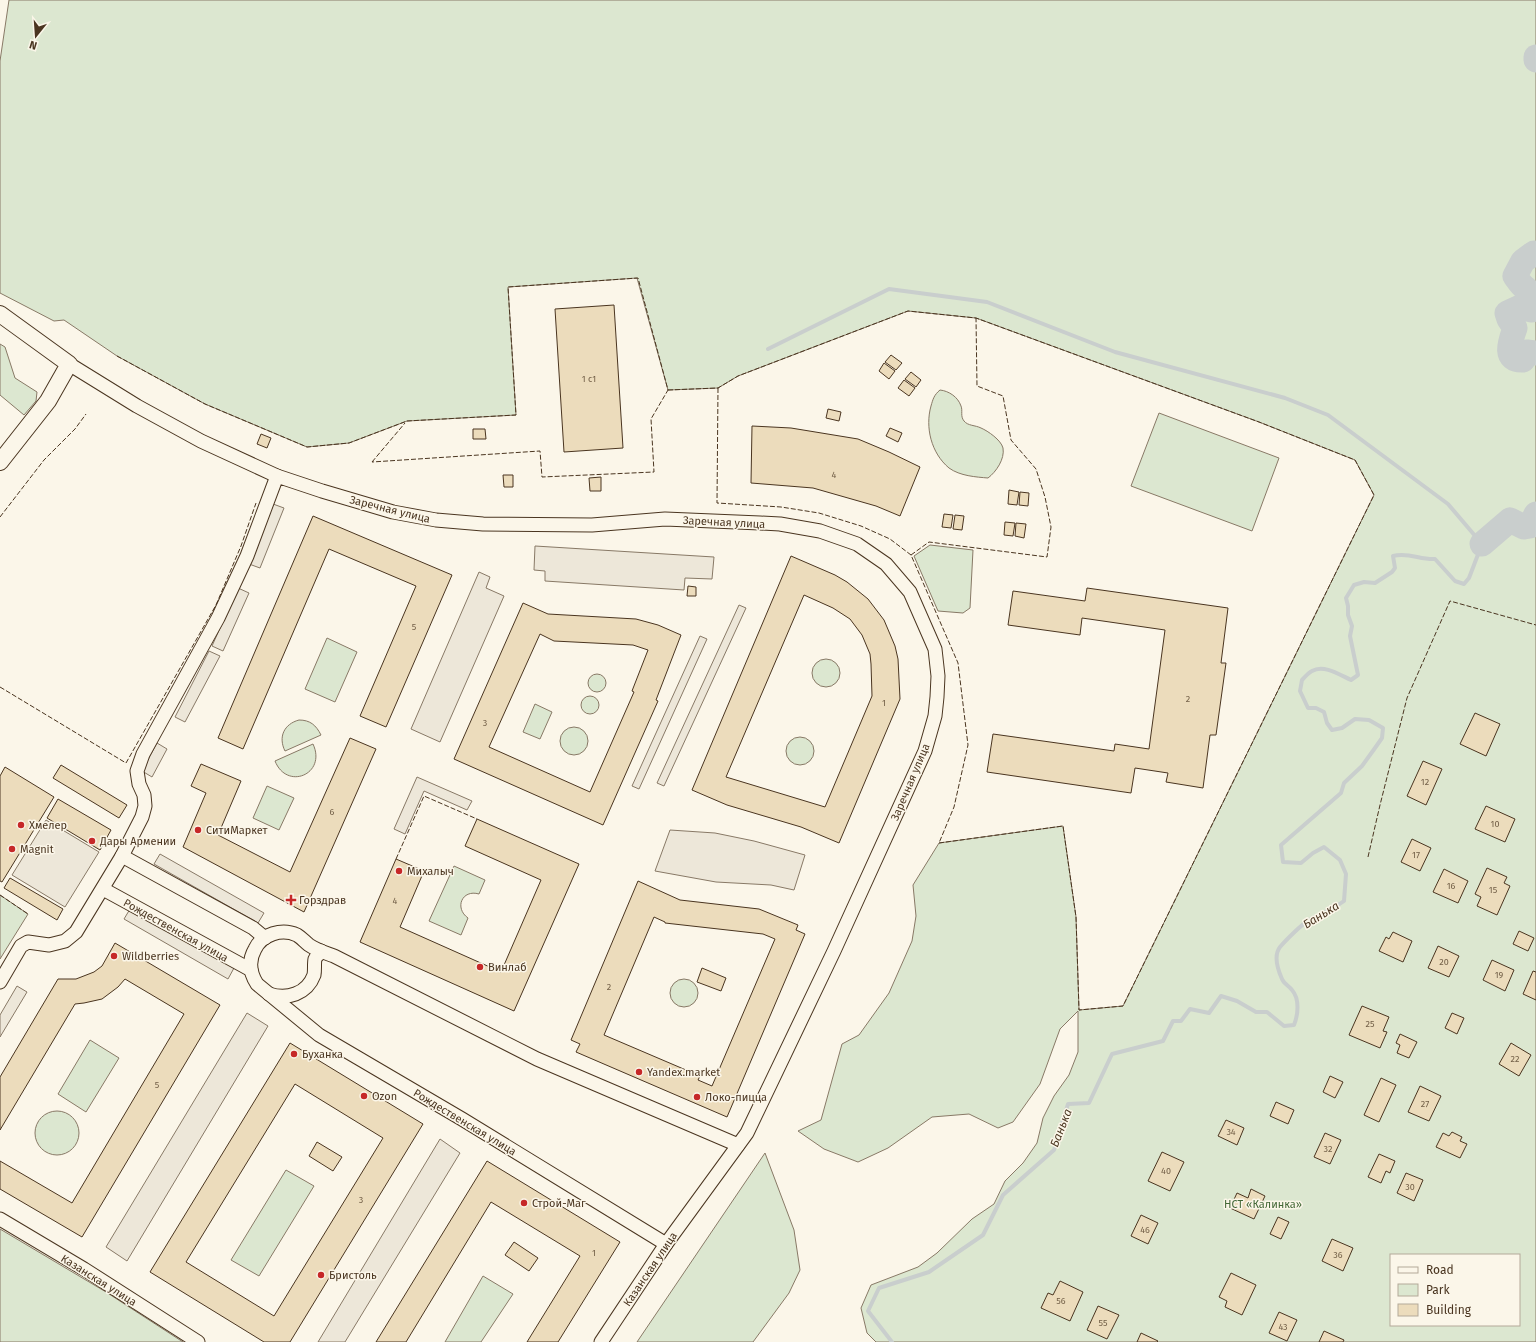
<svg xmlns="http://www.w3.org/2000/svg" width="1536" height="1342" viewBox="0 0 1536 1342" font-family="'Fira Sans',sans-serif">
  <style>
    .green { fill: #dce7d0; stroke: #887966; fill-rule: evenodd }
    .parking { fill: #ede7d9; stroke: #887966 }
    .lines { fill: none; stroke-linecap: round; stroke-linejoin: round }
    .stream { stroke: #c9cecd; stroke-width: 4 }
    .river { stroke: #c9cecd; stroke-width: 25 }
    .building { fill: #ecdcbc; stroke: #4a3520; fill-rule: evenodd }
    .minor-casing { stroke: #4a3520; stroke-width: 15 }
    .tertiary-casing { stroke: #4a3520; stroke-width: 18 }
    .minor { stroke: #fbf6e9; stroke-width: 13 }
    .tertiary { stroke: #fbf6e9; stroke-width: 16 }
    .fence { stroke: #4a3520; stroke-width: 1; stroke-dasharray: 5 2; stroke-linecap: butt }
    .poi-dot { fill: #c62828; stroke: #fbf6e9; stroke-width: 1.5 }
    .labels { text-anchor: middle; stroke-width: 3; stroke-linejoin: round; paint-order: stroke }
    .number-label { font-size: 9px; fill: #725f47 }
    .street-label { font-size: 11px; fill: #4a3520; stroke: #fbf6e9 }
    .poi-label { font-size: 11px; fill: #4a3520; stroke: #fbf6e9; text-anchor: start }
    .park-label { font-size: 11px; fill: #436837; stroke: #fbf6e9 }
    .water-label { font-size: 12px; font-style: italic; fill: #4a3520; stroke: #fbf6e9 }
  </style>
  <rect width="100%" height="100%" fill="#fbf6e9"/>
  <!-- green -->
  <g class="green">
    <path d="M9,0H1536V1342H876L867,1333L861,1308L871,1285L918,1267L937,1253L972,1219L994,1204L1005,1181L1023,1163L1037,1143L1043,1118L1054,1096L1069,1075L1078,1052V1011L1060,1029L1040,1084L1013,1122L998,1128L969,1114L932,1117L888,1148L858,1162L824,1149L798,1131L821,1120L842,1044L859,1035L889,993L912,941L916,916L913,885L939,843L1063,826L1076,917L1079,1010L1123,1006L1374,495L1355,460L1259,422L976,318L908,311L738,376L718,388L668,390L637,278L508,287L516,415L407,421L349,443L307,447L205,404L117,356L64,320L54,321L0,293V61ZM1391,1255H1519V1325H1391Z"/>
    <path d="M0,344L5,347L15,378L37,392L36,401L24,415L0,395Z"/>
    <path d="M940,390C949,391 958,397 961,406C963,411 960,416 964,421C968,426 975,425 981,428C988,431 1001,440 1003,448C1005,459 996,472 988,478C976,477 960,476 949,468C931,453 925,427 931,406C933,399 934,395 940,390Z"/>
    <path d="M1159,413L1279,458L1252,531L1131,486Z"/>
    <path d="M930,545L973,550L970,608L963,613L938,611L914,556Z"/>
    <path d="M327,638L357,652L335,702L305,689Z"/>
    <circle cx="826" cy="673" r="14"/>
    <circle cx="597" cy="683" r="9"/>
    <circle cx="590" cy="705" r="9"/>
    <path d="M535,704L552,712L540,739L523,732Z"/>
    <path d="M299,720C310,720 316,725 321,735L285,751C278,737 284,724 299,720Z"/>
    <circle cx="574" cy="741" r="14"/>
    <circle cx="800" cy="751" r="14"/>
    <path d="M313,744C327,774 287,791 275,761Z"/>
    <path d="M267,786L294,798L279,830L253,818Z"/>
    <path d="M454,866L485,880L479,894C462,889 454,908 468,918L461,935L429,921Z"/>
    <path d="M0,895L28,914L0,959Z"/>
    <circle cx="684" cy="993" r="14"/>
    <path d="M90,1040L119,1058L86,1112L58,1094Z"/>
    <circle cx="57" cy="1133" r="22"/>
    <path d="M765,1153L794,1230L800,1270L789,1293L753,1342H637Z"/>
    <path d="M286,1170L314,1186L259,1276L231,1260Z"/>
    <path d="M0,1229L106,1292L183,1342H0Z"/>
    <path d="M483,1276L513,1294L481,1342H445Z"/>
  </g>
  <!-- parking -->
  <g class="parking">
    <path d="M273,504L284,508L260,568L249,564Z"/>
    <path d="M535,546L714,557L712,579L685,578L684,590L545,581V571L534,570Z"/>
    <path d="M479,572L490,577L486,588L504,596L440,742L411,729Z"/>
    <path d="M238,588L249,593L223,651L212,646Z"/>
    <path d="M739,605L746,608L664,786L657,783Z"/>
    <path d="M700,636L707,639L639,789L632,786Z"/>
    <path d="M209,651L220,656L185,722L175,717Z"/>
    <path d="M157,743L167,749L152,777L142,771Z"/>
    <path d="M417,777L472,801L467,810L424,791L405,834L394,829Z"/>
    <path d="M46,820L99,852L65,907L12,875Z"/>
    <path d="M670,830L715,833L754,841L805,855L794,890L771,885L716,882L655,871Z"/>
    <path d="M160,854L264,913L258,923L154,864Z"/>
    <path d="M130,909L234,968L228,979L124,919Z"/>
    <path d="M17,986L27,992L0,1037V1015Z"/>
    <path d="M247,1013L268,1026L127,1261L106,1247Z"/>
    <path d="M440,1139L460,1153L345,1342H318Z"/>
  </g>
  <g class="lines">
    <!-- stream -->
    <path class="stream" d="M768,349L889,289L987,302L1115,352L1285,398L1328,415L1448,504L1482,544L1469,578L1464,584L1455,581L1435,559C1420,560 1409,552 1393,556L1395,568L1392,572L1375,583L1364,582L1354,585L1346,598L1348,606V615L1352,626L1350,636L1358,675L1351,680C1340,675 1324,664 1312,671C1308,673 1305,677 1302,680L1300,691L1308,708H1316L1324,712L1327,723L1332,730L1342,728L1355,719L1369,720L1383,728L1382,738L1375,748L1362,766L1344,783L1341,793L1281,845L1283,862L1301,863L1313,853L1324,847L1340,860L1346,874L1344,901C1333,909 1321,914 1309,920C1301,925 1286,940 1280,947C1273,956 1278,970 1282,979C1284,984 1289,986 1292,990C1300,999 1298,1015 1294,1025L1284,1026L1267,1012H1256L1237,1001L1221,996L1209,1013L1190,1009L1181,1021H1173L1163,1041L1112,1054L1089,1103L1068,1104L1054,1150L1003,1195L983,1235L929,1272L879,1288L868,1311L892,1342"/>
    <!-- river -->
    <g class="river">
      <path d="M1536,57V60"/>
      <path d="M1536,255L1534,253L1523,261L1515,276C1518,280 1520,284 1524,287C1533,295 1536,297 1532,310L1520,307L1507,313L1509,319L1515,328C1511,340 1502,361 1523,360L1527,352L1536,353"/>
      <path d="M1482,544L1510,520L1524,527L1530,526L1536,514"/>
    </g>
  </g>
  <!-- building -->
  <g class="building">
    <path d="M614,305L623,448L564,452L555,309Z"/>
    <path d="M891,355L902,363L896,370L885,362Z"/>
    <path d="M884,363L895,371L889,379L879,371Z"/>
    <path d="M911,372L921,380L916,387L905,379Z"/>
    <path d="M904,380L915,388L909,396L898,388Z"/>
    <path d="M828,409L841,412L839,421L826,418Z"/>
    <path d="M752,426L791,428L858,439L889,452L920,467L900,516L876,506L813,488L751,483Z"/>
    <path d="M890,428L902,433L898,442L886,436Z"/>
    <path d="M473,429H485L486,439H473Z"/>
    <path d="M261,434L271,438L267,448L257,444Z"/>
    <path d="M503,475H513V487H504Z"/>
    <path d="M601,477V491H590L589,478Z"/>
    <path d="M1009,490L1019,492L1017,505L1008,504Z"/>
    <path d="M1020,492L1029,493L1028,506L1019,505Z"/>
    <path d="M944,514L953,515L951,528L942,527Z"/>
    <path d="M955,515L964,516L962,530L953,529Z"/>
    <path d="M313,516L452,575L386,727L360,716L416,586L329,549L243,749L218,738Z"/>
    <path d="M1005,522L1015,523L1013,536L1004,535Z"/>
    <path d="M1016,523L1026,524L1024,538L1015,536Z"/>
    <path d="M791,556L835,575L847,582L868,599L884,620L895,646L898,659L900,699L839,843L801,827L727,805L692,790ZM804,595L833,608L850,619L862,635L870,654L871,664L872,696L825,807L726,777Z"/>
    <path d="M688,586L696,587V596H687Z"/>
    <path d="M1087,588L1228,608L1221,663H1226L1216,735H1210L1203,788L1166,782L1168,773L1135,768L1131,793L987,772L993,734L1114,751L1115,744L1149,749L1165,630L1082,618L1080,635L1008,625L1013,591L1085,601Z"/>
    <path d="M523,603L548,614L636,619L658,625L681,635L656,700L658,701L603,825L454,759ZM540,634L554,641L633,645L648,650L632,691L634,692L590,792L489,747Z"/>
    <path d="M1475,713L1500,724L1486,756L1460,744Z"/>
    <path d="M350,738L376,749L304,912L183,847L206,793L191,786L201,764L241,781L218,835L290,872Z"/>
    <path d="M1423,761L1442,769L1426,805L1407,796Z"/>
    <path d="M61,765L127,805L119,818L53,778Z"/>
    <path d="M5,767L54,797L2,882L0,881V776Z"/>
    <path d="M58,799L111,830L100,850L47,818Z"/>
    <path d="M1486,806L1515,819L1505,842L1475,829Z"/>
    <path d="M477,819L579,864L514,1011L360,942L396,859L424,871L400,927L501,972L541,880L465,846Z"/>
    <path d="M1412,839L1431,848L1420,871L1401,862Z"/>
    <path d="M1487,868L1507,877L1504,883L1510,886L1497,915L1477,906L1481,897L1475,894Z"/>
    <path d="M1444,869L1468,881L1458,903L1433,892Z"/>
    <path d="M10,878L63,909L57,920L4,888Z"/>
    <path d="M638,881L680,900L759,909L798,925L796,930L805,934L727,1117L576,1052L580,1044L571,1040ZM654,917L665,922V923L763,934L775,939L712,1086L698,1080L700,1076L604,1035Z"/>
    <path d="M1519,931L1534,938L1528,951L1513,944Z"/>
    <path d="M1393,932L1412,941L1403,962L1379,951L1386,937L1389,939Z"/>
    <path d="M115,943L220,1005L82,1237L0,1189V1161L72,1203L184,1014L125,979L118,987L102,999L84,1003L75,1004L0,1130V1077L58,979H76L94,972L102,966Z"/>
    <path d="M1438,946L1459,956L1449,977L1428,968Z"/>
    <path d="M1492,960L1514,970L1505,991L1483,980Z"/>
    <path d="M702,968L726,978L721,991L697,982Z"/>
    <path d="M1533,971L1536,972V1000L1523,994Z"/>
    <path d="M1362,1006L1389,1017L1383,1031L1387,1032L1380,1048L1349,1035Z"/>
    <path d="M1452,1013L1464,1018L1457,1034L1445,1028Z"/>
    <path d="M1400,1034L1417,1042L1409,1058L1397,1053L1400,1045L1396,1043Z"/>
    <path d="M290,1043L423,1124L290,1342H264L150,1272ZM295,1084L383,1138L274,1316L186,1262Z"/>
    <path d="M1511,1043L1531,1055L1519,1076L1499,1064Z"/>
    <path d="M1330,1076L1343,1082L1335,1098L1323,1092Z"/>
    <path d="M1381,1078L1396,1085L1379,1122L1364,1115Z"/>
    <path d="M1420,1086L1441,1096L1429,1121L1408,1112Z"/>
    <path d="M1276,1102L1294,1110L1288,1124L1270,1116Z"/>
    <path d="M1226,1120L1244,1128L1237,1145L1218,1136Z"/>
    <path d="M1452,1132L1462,1137L1460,1141L1467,1144L1460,1158L1436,1147L1443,1133L1449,1136Z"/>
    <path d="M1325,1133L1341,1140L1330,1164L1314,1157Z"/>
    <path d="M317,1142L342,1157L333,1171L309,1156Z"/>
    <path d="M1162,1152L1184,1162L1170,1191L1148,1181Z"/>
    <path d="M1379,1154L1395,1161L1390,1173L1386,1171L1381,1183L1368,1177Z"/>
    <path d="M487,1161L620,1242L558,1342H527L580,1256L491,1202L406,1342H376Z"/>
    <path d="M1406,1173L1423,1180L1414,1201L1397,1193Z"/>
    <path d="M1251,1189L1265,1196L1254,1219L1230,1208L1237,1193L1248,1198Z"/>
    <path d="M1141,1215L1158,1223L1148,1244L1131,1236Z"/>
    <path d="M1278,1217L1289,1222L1281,1239L1270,1234Z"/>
    <path d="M1332,1239L1353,1248L1343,1271L1322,1261Z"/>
    <path d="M514,1242L538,1258L529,1271L505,1255Z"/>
    <path d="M1231,1273L1256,1285L1242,1315L1225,1307L1227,1301L1219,1297Z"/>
    <path d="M1060,1281L1083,1292L1070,1321L1041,1308L1048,1293L1053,1295Z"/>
    <path d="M1098,1306L1119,1315L1107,1339L1087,1330Z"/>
    <path d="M1279,1312L1297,1320L1287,1341L1269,1333Z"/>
    <path d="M1324,1331L1344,1340L1343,1342H1319Z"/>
    <path d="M1141,1333L1158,1341L1157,1342H1137Z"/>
  </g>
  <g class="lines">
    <defs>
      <g id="minor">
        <path d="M69,364L137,406L201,441L277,476"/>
        <path d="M122,856L253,928L265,938"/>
        <path d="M103,889L251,970"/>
        <path d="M0,982L21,946L28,942L49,945L65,941L76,932L122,856L142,817L145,806L144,795L139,784L137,771L143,754L218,618L247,556L277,476L322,491L393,512L436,520L483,524L592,525L665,519L760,523L780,524L820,531L857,544L886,564L910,592L935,649L938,676L937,697L935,716L925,751L834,951L747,1133L666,1244L601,1342"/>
        <path d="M269,994C287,1000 307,994 314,975C315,970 314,963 315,959C316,956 320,954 321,951"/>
        <path d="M0,1219L84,1269L198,1342"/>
        <path d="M666,1244L462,1119L319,1035L257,984C250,973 248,961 255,949C262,934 282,928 297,935C302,938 305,942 309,945C316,950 326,953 334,956L537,1059L738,1145"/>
      </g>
      <path id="tertiary" d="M0,314L69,364L48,401L0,462"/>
    </defs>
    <!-- minor casing -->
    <use href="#minor" class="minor-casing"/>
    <!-- tertiary casing -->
    <use href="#tertiary" class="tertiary-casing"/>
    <!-- minor -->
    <use href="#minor" class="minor"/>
    <!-- tertiary -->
    <use href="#tertiary" class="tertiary"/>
    <!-- fence -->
    <g class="fence">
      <path d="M117,356L205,404L307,447L349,443L407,421L516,415L508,287L638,278L668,390L651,419L654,472L542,477L540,451L372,462"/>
      <path d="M718,388L717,503L781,507L819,513L861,526L890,539L911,555L958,663L968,745L954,807L939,843"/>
      <path d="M668,390L718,388L738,376L908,311L976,318L1259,422L1355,460L1374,495L1123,1006L1079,1010L1076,917L1063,826L939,843"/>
      <path d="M372,462L405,423"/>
      <path d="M0,517L44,460L75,429L86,414"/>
      <path d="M911,555L929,542L1047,557L1051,527L1045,497L1036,469L1011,440L1003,396L977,386L976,318"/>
      <path d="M0,687L126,763L216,605L241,546L256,503"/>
      <path d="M1368,857L1380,805L1407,698L1450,601L1536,625"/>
      <path d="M396,859L424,796L477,819"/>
      <path d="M0,895L28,914"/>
    </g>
  </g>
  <!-- markers -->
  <g class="poi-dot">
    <circle cx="21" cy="825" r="4"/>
    <circle cx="198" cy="830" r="4"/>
    <circle cx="92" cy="841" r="4"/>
    <circle cx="12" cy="849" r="4"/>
    <circle cx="399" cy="871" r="4"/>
    <path d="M289 894h4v4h4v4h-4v4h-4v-4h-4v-4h4z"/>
    <circle cx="114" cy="956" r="4"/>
    <circle cx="480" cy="967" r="4"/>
    <circle cx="294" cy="1054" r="4"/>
    <circle cx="639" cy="1072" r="4"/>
    <circle cx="364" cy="1096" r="4"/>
    <circle cx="697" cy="1097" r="4"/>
    <circle cx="524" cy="1203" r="4"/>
    <circle cx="321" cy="1275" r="4"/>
  </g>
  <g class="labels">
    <!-- number labels -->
    <g class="number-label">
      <text x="589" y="382">1 с1</text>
      <text x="834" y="478">4</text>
      <text x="414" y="630">5</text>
      <text x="1188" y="702">2</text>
      <text x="884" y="706">1</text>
      <text x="485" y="726">3</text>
      <text x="1425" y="785">12</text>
      <text x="332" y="815">6</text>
      <text x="1495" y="827">10</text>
      <text x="1416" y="858">17</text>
      <text x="1451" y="889">16</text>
      <text x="1493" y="893">15</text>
      <text x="395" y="904">4</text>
      <text x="1444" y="965">20</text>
      <text x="1499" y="978">19</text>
      <text x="609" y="990">2</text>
      <text x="1370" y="1027">25</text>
      <text x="1515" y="1062">22</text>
      <text x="157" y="1088">5</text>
      <text x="1425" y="1107">27</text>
      <text x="1231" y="1135">34</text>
      <text x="1328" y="1152">32</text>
      <text x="1166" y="1174">40</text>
      <text x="1410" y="1190">30</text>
      <text x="361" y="1203">3</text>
      <text x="1145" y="1233">46</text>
      <text x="594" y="1256">1</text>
      <text x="1338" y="1258">36</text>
      <text x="1061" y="1304">56</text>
      <text x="1103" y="1326">55</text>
      <text x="1283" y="1330">43</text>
    </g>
    <!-- street labels -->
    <g class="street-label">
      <text transform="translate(390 509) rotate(14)" y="4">Заречная улица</text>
      <text transform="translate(724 522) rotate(3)" y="4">Заречная улица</text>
      <text transform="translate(910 782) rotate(-67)" y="4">Заречная улица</text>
      <text transform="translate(176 930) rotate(29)" y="4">Рождественская улица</text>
      <text transform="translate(465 1122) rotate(31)" y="4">Рождественская улица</text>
      <text transform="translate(650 1269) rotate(-56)" y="4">Казанская улица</text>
      <text transform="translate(99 1280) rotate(32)" y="4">Казанская улица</text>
    </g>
    <!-- poi labels -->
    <g class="poi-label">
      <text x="29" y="829">Хмелер</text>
      <text x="206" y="834">СитиМаркет</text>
      <text x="100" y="845">Дары Армении</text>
      <text x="20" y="853">Magnit</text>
      <text x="407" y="875">Михалыч</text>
      <text x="299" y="904">Горздрав</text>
      <text x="122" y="960">Wildberries</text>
      <text x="488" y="971">Винлаб</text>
      <text x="302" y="1058">Буханка</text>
      <text x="647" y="1076">Yandex.market</text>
      <text x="372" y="1100">Ozon</text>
      <text x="705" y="1101">Локо-пицца</text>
      <text x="532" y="1207">Строй-Маг</text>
      <text x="329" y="1279">Бристоль</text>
    </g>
    <!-- park labels -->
    <g class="park-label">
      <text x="1263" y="1208">НСТ «Калинка»</text>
    </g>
    <!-- water labels -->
    <g class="water-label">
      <text transform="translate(1321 915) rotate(-32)" y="4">Банька</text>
      <text transform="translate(1061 1128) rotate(-69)" y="4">Банька</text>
    </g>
  </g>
  <!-- legend -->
  <rect x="1390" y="1254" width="130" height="72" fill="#fbf6e9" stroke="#b4a999"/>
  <rect x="1398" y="1267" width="20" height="6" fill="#fbf6e9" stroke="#b4a999"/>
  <text x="1426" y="1274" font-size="12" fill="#4a3520">Road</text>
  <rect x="1398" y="1284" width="20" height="12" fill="#dce7d0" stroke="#b4a999"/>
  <text x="1426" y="1294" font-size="12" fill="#4a3520">Park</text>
  <rect x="1398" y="1304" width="20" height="12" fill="#ecdcbc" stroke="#b4a999"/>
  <text x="1426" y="1314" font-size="12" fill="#4a3520">Building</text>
  <!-- north arrow -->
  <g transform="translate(36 36) rotate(197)" stroke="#fbf6e9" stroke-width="3" paint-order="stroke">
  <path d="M0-3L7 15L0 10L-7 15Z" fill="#4a3520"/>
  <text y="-6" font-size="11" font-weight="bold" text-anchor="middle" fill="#4a3520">N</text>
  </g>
</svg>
